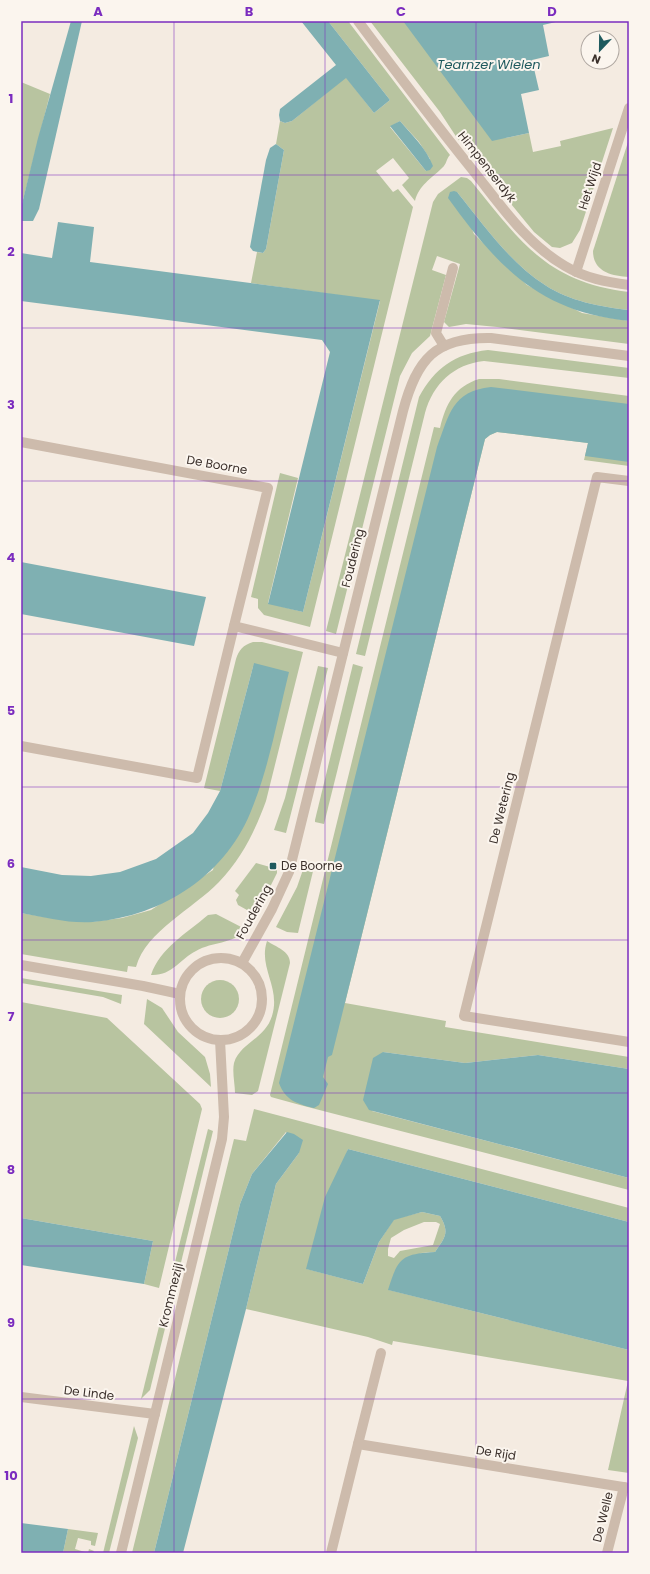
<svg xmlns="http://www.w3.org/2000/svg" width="650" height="1574" viewBox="0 0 650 1574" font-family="Poppins,sans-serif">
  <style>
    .green { fill: #b8c4a0; fill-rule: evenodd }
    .water { fill: #7fb0b2 }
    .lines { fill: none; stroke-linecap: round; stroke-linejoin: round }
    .minor { stroke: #cdbbac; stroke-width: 10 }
    .grid { fill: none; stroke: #7b2cbf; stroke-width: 1; stroke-opacity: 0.55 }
    .poi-dot { fill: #1f5a5e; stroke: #fbf5ee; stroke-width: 1.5 }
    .labels { text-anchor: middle; stroke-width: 4; stroke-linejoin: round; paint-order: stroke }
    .street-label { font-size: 12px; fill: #3b302b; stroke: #fbf5ee }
    .poi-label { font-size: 12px; fill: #3b302b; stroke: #fbf5ee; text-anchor: start }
    .water-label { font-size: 13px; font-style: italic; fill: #1f5a5e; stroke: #fbf5ee }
    .neatline { fill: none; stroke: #7b2cbf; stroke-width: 1.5 }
    .grid-label { font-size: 13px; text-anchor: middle; font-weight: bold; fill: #7b2cbf }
  </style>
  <rect width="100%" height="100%" fill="#f4ebe1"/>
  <!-- green -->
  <g class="green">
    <path d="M328,21H348L450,155C446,159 447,164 442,168C431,179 419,185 415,201L402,185L409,178L393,158L376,171L393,192L398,189L413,207L310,627L264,615L258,608V599L251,597L280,473L298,478L268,603L303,612L380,301L251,283L257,252L263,253L266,249L284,150L276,144L280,121L285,123L292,121L346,77L374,113L390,100ZM400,121L419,142L430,159L426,171L390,127Z"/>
    <path d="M370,21H421L505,138L529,133L533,152L561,146L560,141L613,128L580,230L572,243L560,248L552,247L534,232L457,138L440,112Z"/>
    <path d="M21,82L50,94L21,208Z"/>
    <path d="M629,139V277C612,276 593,272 593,251Z"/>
    <path d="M461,177L467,178L471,181C520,241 546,282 629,292V310C601,307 569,301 545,285C509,262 484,225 457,192L474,234L527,285L582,313L629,321V344L497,327L466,324L449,327L444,322L460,264L437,256L432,270L446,275L430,336L412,353L400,376L336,634L326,631L433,202L438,194Z"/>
    <path d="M488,350L629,368V378L484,361C454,364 433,384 425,413L365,656L356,654L419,397C435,368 454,354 488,350Z"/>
    <path d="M479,379H499L629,396V415L488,402L341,1002L481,439L489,430L629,445V466L584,460L588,443L497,432L490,435L485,439L345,1003L446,1021L445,1027L629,1057V1069L538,1055L465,1063L383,1052L372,1111L629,1178V1190L300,1105L271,1097L270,1095L434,427L440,428C446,404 454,387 479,379Z"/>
    <path d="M253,642H262L303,652L266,801C255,831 242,858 219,882C193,909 146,931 136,967L128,966L127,972L21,954V913L57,919L91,922L122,918L151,910L213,870L254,663L220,791L204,788L236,659C239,650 243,645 253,642Z"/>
    <path d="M353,664L363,667L324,824L315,822V820Z"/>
    <path d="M318,666L328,668L286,833L274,830L285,798Z"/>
    <path d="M306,861L315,863L298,933L287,932L276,927L297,887Z"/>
    <path d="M256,863L277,869V873L256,915L238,905L236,900L239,895L235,891Z"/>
    <path d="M216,914L247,930C230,945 214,941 196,951C180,959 172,976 151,975C160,948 187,933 208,915Z"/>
    <path d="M267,941C276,947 290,951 290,963L258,1091L252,1095L235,1093C235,1084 232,1072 234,1063C240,1043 265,1039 272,1016C281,987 258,968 267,941Z"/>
    <path d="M21,978L122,995L121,1004L103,997L21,983Z"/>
    <circle cx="220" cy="999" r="19"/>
    <path d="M147,999L162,1008L178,1032L205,1057L210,1074L211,1087L144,1024Z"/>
    <path d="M21,1002L107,1018L200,1104L202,1109L159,1288L144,1284L153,1241L21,1218Z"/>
    <path d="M254,1109L629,1208V1222L348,1149L307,1269L363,1284L379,1242L394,1219L422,1212L440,1216C450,1233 445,1237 435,1252L421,1253L389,1290L629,1350V1473L608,1470L628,1381L393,1341L392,1345L368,1337L246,1309L276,1184L299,1153L286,1132L252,1174L240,1204L154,1553H132L234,1139L246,1141ZM424,1222H436L440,1224L433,1245L400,1251L394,1258L388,1256V1249L391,1238L404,1230Z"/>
    <path d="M208,1129L213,1131L150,1390L141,1399Z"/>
    <path d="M134,1426L138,1438L109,1553H103Z"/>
    <path d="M68,1529L98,1533L95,1546L91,1545V1541L78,1538L75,1549L88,1553L89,1549L94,1551L93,1553H63Z"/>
  </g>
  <!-- water -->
  <g class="water">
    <path d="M71,21H82L39,209L33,221H21V208L38,138Z"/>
    <path d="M301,21H328L390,100L374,113L346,78L292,121L285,123L280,121L279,115L280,109L336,65Z"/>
    <path d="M403,21H560L543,25L549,56L532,60L539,90L521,94L529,133L492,141Z"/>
    <path d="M400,121C412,135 426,148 433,166L430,170L426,171L390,126Z"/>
    <path d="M276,144L284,150L266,249L263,253L253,251L250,247L266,160L270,148Z"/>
    <path d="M454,191L457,192C484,225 509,262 545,285C569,301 601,307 629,310V321C539,312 498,267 448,198L450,192Z"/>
    <path d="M58,222L94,227L90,262L380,300L303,612L268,604L330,352L322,340L21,301V253L52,258Z"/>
    <path d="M491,387L629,404V462L585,456L588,443L497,432L490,435L485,439L332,1055L328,1057L323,1077L328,1084L319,1105L314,1108C297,1104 285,1100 279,1083L437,447C449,415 452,391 491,387Z"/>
    <path d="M21,562L206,597L194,646L21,614Z"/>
    <path d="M254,663L289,672C278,716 270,763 253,806C228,874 164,916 93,922C70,924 44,917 21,913V867L62,875L91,876L120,872L156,859L193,833L208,813L220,791Z"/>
    <path d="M383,1052L465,1063L538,1055L629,1069V1178L369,1110L363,1100L373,1058Z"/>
    <path d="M287,1132L294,1134L303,1140L299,1153L276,1184L246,1309L183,1553H154L240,1204L252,1174Z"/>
    <path d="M348,1149L629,1222V1350L388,1290C398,1258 401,1254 435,1252C445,1237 450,1233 440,1216L422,1212L394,1220L379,1242L363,1284L306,1269L325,1197Z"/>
    <path d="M21,1218L153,1241L144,1284L21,1265Z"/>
    <path d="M21,1523L68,1529L63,1553H21Z"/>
  </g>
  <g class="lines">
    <!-- minor -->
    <g class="minor">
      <path d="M358,21C396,72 435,123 475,173C502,207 527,244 565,266C585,278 606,282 629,285"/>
      <path d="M576,272L629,108"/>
      <path d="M444,346L436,333L453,268"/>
      <path d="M21,442L268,488L234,626"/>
      <path d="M629,481L597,477L464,1016L629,1042"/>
      <path d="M21,746L197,778L234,626L343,653"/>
      <circle cx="221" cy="999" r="41"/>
      <path d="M242,963L272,909L289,872L403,411C417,359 435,337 491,338L629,356"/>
      <path d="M21,965L143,986L180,994"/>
      <path d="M21,1397L155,1414"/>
      <path d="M358,1444L381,1353"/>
      <path d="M121,1553L222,1139L224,1117L220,1040"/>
      <path d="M331,1553L358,1444L629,1488"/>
      <path d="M607,1553L624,1487"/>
    </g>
  </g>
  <!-- grid -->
  <path class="grid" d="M174,21V1553M325,21V1553M476,21V1553M21,175H629M21,328H629M21,481H629M21,634H629M21,787H629M21,940H629M21,1093H629M21,1246H629M21,1399H629"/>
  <!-- markers -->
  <rect class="poi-dot" x="269" y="862" width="8" height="8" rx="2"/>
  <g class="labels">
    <!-- street labels -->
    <g class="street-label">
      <text transform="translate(487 167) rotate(52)" y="4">Himpenserdyk</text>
      <text transform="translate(590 186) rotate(-72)" y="4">Het Wijd</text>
      <text transform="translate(217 465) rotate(10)" y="4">De Boorne</text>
      <text transform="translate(353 558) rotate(-76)" y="4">Foudering</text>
      <text transform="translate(502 808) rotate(-76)" y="4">De Wetering</text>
      <text transform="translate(254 912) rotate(-61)" y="4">Foudering</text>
      <text transform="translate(171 1295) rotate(-76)" y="4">Krommezijl</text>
      <text transform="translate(89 1393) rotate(7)" y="4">De Linde</text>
      <text transform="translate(496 1453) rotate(9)" y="4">De Rijd</text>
      <text transform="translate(603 1517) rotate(-76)" y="4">De Welle</text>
    </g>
    <!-- poi labels -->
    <g class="poi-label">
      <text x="281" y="870">De Boorne</text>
    </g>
    <!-- water labels -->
    <g class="water-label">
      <text x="489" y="69">Tearnzer Wielen</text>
    </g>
  </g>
  <!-- border -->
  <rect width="650" height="1574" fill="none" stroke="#fbf5ee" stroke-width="44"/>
  <!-- north arrow -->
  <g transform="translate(600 50) rotate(202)"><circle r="19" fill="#fbf5ee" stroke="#aea6a0"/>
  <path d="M0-3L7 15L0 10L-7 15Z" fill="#1f5a5e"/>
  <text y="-6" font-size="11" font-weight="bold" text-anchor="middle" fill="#3b302b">N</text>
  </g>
  <rect x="22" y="22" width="606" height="1530" class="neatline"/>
  <g class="grid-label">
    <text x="98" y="16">A</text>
    <text x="249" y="16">B</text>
    <text x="401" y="16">C</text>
    <text x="552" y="16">D</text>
    <text x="11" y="103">1</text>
    <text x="11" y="256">2</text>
    <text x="11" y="409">3</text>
    <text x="11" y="562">4</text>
    <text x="11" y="715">5</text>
    <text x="11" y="868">6</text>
    <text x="11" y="1021">7</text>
    <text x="11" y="1174">8</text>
    <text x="11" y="1327">9</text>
    <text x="11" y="1480">10</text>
  </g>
</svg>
